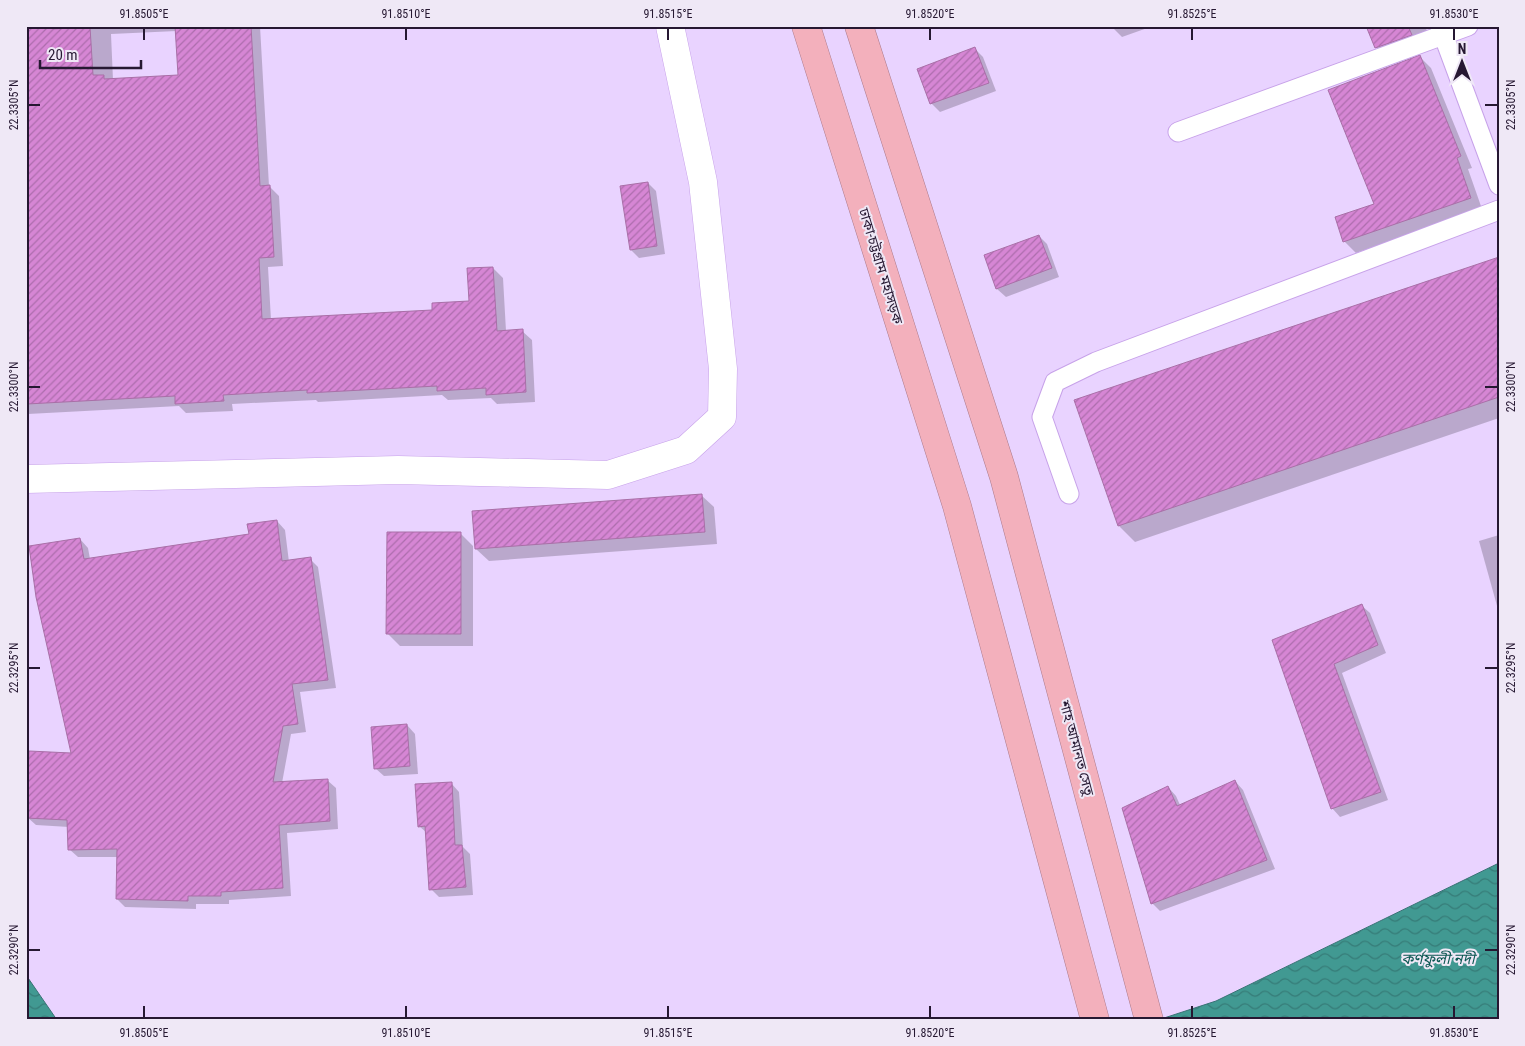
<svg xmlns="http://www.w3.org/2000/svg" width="1525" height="1046" viewBox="0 0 1525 1046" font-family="'Roboto Condensed','Noto Sans Bengali',sans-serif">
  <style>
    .water { fill: url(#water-waves); stroke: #397275 }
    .shadow { fill: #0003; fill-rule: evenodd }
    .building { fill: url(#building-hatch); stroke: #a96fa7 }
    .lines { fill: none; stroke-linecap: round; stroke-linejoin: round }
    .lane-casing { stroke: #c7a2e9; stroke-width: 21 }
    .secondary-casing { stroke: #c7a2e9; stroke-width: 29 }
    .highway-casing { stroke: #ab7b8c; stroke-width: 29 }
    .lane { stroke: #fff; stroke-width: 19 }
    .secondary { stroke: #fff; stroke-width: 28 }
    .highway { stroke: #f3b0bc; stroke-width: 28 }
    .ticks { fill: none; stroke: #261832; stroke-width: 2 }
    .labels { text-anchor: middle; stroke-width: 4; stroke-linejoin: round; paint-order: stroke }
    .street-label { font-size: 14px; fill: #261832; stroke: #efe8f6 }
    .water-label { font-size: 15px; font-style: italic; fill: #0b5752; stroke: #efe8f6 }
    .neatline { fill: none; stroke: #261832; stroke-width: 2 }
    .ticks-label { font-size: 12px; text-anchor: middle; fill: #261832 }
  </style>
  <defs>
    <pattern id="water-waves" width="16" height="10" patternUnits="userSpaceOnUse" patternTransform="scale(1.25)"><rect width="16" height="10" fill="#419992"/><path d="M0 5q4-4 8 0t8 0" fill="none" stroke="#367c78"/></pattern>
    <pattern id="building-hatch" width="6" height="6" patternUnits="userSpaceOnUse" patternTransform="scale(1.25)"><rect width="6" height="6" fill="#d686d4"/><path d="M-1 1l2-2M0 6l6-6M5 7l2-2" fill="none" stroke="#ad6dad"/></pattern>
  </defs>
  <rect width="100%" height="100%" fill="#e9d3ff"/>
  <!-- water -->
  <g class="water">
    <path d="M1499,863V1020H1158L1216,1001Z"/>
    <path d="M26,975L57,1020H26Z"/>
  </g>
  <!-- shadow -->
  <g class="shadow">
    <path d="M26,26H260L269,186L279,196L283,266L268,267L271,320L434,311L470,302L493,268L503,278L506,331H522L532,340L535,402L497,404L491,398L448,400L442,395L318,402L316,400L232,404L233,411L186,413L179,406L28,414V421H26ZM177,31L180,76L113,80L111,34Z"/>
    <path d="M1111,26H1153L1122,37Z"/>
    <path d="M1367,26H1425L1429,36L1388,60L1376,47Z"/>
    <path d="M975,49L983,57L996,91L940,112L931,103Z"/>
    <path d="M1420,57L1431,68L1472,168L1468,169L1482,209L1356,253L1344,241L1375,204Z"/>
    <path d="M648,183L656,191L665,254L639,258L631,250Z"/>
    <path d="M1039,236L1047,244L1059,277L1006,297L997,289L985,256Z"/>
    <path d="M1499,258V418L1135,542L1119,526L1076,401Z"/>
    <path d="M701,495L714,507L717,544L489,561L476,549Z"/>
    <path d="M277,521L285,530L289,562L310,559L318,567L336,688L300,692L306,732L291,734L282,783L327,780L336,788L338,829L287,833L291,896L229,900V904H196V909L125,907L117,899L118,857H78L69,849V827L36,825L27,817L73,754L80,539L88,548L90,559L250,535Z"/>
    <path d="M460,533L473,546V646H400L387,633Z"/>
    <path d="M1499,535V613L1479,541Z"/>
    <path d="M1361,605L1370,613L1386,653L1342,673L1388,800L1340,817L1332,808L1274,641Z"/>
    <path d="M407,725L415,734L418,774L384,776L375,768Z"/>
    <path d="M1235,781L1243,790L1275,869L1160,911L1152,903L1168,787L1176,796L1180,805Z"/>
    <path d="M451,783L459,792L463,847L470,854L473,895L439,897L431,889L427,833L419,826Z"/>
  </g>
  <!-- building -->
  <g class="building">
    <path d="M26,26H52L53,29L90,27L93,75H104V79L178,75L175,26H251L260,186L270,185L274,257L259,258L262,319L432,310V303L469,301L467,268L493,267L497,331L523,329L526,392L486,395V388L437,391V386L307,393V390L223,395L224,401L175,404V396L27,404Z"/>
    <path d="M1366,26H1408L1412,35L1375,48Z"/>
    <path d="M975,47L989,83L930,104L917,69Z"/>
    <path d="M1420,55L1461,156L1457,158L1471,198L1343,242L1335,217L1374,204L1328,90Z"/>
    <path d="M648,182L657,246L630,250L620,186Z"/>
    <path d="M1039,235L1052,268L996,289L984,255Z"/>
    <path d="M1499,257V397L1118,526L1074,400Z"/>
    <path d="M702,494L705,532L475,549L472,511Z"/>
    <path d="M277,520L282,561L311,557L328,680L292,684L298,724L283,726L273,782L328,779L330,821L279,825L283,888L221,892V896H188V901L116,899L117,849L68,850L67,820L26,818L29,751L71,753L36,597L29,546L80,538L84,559L249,534L247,524Z"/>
    <path d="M387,532H461V634H386Z"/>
    <path d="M1362,604L1378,645L1334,664L1381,792L1331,809L1272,640Z"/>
    <path d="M407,724L410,766L374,769L371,727Z"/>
    <path d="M1235,780L1267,860L1151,904L1122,808L1168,786L1177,806Z"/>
    <path d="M452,782L455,845H462L466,887L429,890L425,826L418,827L415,784Z"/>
  </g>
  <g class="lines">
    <defs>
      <g id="lane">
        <path d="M1440,26L1499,185"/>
        <path d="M1178,132L1468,26"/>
        <path d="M1069,494L1042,417L1055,382L1096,362L1499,210"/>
      </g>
      <path id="secondary" d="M26,479L398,470L608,475L686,450L722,417L723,369L703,182L670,26"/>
      <g id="highway">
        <path d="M806,26L957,506L1095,1020"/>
        <path d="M859,26L1004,477L1149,1020"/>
      </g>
    </defs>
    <!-- lane casing -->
    <use href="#lane" class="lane-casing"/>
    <!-- secondary casing -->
    <use href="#secondary" class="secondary-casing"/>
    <!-- highway casing -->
    <use href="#highway" class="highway-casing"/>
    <!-- lane -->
    <use href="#lane" class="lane"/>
    <!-- secondary -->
    <use href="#secondary" class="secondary"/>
    <!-- highway -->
    <use href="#highway" class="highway"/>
  </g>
  <!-- ticks -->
  <path class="ticks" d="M144,28V40M406,28V40M668,28V40M930,28V40M1192,28V40M1454,28V40M28,105H40M1485,105H1498M28,387H40M1485,387H1498M28,668H40M1485,668H1498M28,950H40M1485,950H1498M144,1006V1018M406,1006V1018M668,1006V1018M930,1006V1018M1192,1006V1018M1454,1006V1018"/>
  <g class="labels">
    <!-- street labels -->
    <g class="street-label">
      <text transform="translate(881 266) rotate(73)" y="5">ঢাকা-চট্টগ্রাম মহাসড়ক</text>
      <text transform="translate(1077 748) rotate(75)" y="5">শাহ আমানত সেতু</text>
    </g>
    <!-- water labels -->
    <g class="water-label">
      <text x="1438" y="964">কর্ণফুলী নদী</text>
    </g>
  </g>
  <!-- border -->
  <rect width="1525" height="1046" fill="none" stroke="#efe8f6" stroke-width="55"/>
  <!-- north arrow -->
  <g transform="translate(1462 62)" stroke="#efe8f6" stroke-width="4" paint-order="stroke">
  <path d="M0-4L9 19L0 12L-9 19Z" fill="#261832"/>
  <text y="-8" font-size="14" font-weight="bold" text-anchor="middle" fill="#261832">N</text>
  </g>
  <!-- scale -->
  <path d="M40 60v8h101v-8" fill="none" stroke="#261832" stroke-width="2.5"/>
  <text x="48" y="60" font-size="15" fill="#261832" stroke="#efe8f6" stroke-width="4" paint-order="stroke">20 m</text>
  <rect x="28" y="28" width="1470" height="990" class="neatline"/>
  <g class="ticks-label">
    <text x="144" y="18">91.8505°E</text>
    <text x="406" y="18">91.8510°E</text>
    <text x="668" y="18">91.8515°E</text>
    <text x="930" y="18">91.8520°E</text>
    <text x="1192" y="18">91.8525°E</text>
    <text x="1454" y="18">91.8530°E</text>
    <text transform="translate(14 105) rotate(-90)" y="4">22.3305°N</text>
    <text transform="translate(1511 105) rotate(-90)" y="4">22.3305°N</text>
    <text transform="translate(14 387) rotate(-90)" y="4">22.3300°N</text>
    <text transform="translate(1511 387) rotate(-90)" y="4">22.3300°N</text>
    <text transform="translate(14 668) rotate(-90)" y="4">22.3295°N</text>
    <text transform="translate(1511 668) rotate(-90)" y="4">22.3295°N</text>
    <text transform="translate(14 950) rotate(-90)" y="4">22.3290°N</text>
    <text transform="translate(1511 950) rotate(-90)" y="4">22.3290°N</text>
    <text x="144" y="1037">91.8505°E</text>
    <text x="406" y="1037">91.8510°E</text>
    <text x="668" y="1037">91.8515°E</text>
    <text x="930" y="1037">91.8520°E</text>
    <text x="1192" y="1037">91.8525°E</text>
    <text x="1454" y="1037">91.8530°E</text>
  </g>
</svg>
